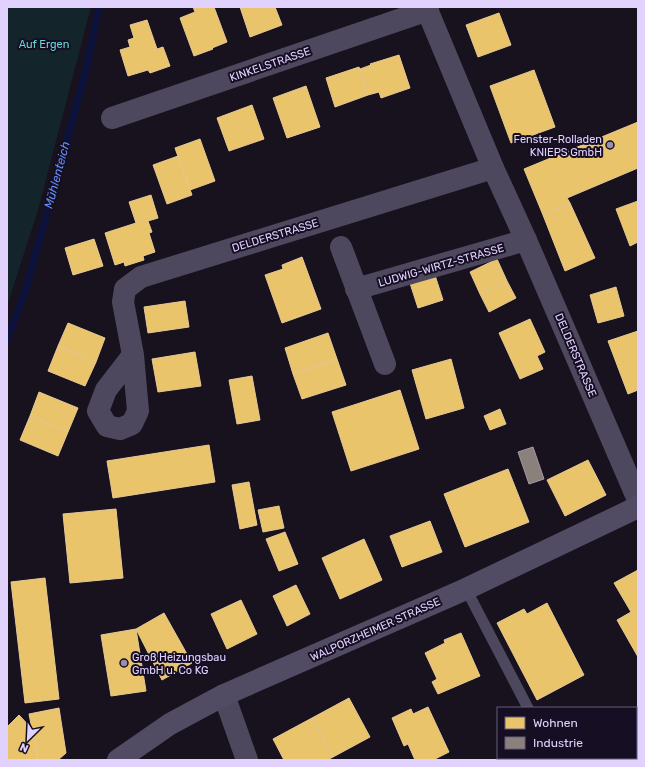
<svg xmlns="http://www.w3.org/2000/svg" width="645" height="767" viewBox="0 0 645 767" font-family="Rubik,sans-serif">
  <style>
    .green { fill: #13242a }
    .homes { fill: #e9c46a; stroke: #e6c896 }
    .industry { fill: #8a817c; stroke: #a499a3 }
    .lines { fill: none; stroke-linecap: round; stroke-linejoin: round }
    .stream { stroke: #0c123b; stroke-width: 7 }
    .lane { stroke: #4d485e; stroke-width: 11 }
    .street { stroke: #4d485e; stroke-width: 22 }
    .secondary { stroke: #524b64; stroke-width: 22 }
    .poi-dot { fill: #9a8eaf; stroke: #160e22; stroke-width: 1.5 }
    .labels { text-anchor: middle; stroke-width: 4; stroke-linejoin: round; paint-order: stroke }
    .park-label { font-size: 11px; fill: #60dad8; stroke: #160e22 }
    .street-label { font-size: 11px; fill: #e0d1fd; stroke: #160e22 }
    .poi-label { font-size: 11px; fill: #e0d1fd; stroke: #160e22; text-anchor: end }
    .water-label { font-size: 12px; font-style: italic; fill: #6391f9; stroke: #160e22 }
  </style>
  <rect width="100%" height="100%" fill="#17121d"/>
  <!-- green -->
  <path class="green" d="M7,7H91L38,210L7,306Z"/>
  <!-- homes -->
  <g class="homes">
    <path d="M193,7H214L227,42L212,48L213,49L194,56L180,18L195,12Z"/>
    <path d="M240,7H275L282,25L250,37Z"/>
    <path d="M499,13L511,45L478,57L466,25Z"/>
    <path d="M147,20L157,49L163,47L170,66L150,73L148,70L128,76L120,50L130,47L128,40L134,38L130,25Z"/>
    <path d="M399,55L410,88L381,98L379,92L368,95L360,69L371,65L370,64Z"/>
    <path d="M359,67L368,95L335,107L326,78Z"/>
    <path d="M534,70L555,127L511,143L490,86Z"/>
    <path d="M306,86L320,127L287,138L273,98Z"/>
    <path d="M252,105L264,139L229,151L217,118Z"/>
    <path d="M638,122V168L567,198L570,203L543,215L524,169Z"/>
    <path d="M200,139L215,181L190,190L175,148Z"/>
    <path d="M178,156L192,195L167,204L153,165Z"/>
    <path d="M151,195L158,218L148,221L152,232L149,233L155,252L143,256L144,260L125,266L124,262L115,265L105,233L136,223L129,202Z"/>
    <path d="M638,201V242L630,246L616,209Z"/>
    <path d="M570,203L595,258L565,271L543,215Z"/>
    <path d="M94,239L103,266L73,275L65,248Z"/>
    <path d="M302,257L321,309L282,323L265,275L283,269L282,265Z"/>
    <path d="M497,259L507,281L480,294L470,272Z"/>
    <path d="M433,269L443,300L418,308L408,277Z"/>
    <path d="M507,281L516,298L489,312L480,294Z"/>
    <path d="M616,287L624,316L598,323L590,295Z"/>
    <path d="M185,301L189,327L148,333L144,307Z"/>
    <path d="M530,319L545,352L537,356L543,369L520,379L499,333Z"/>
    <path d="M68,323L105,338L96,362L58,346Z"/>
    <path d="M638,331V390L628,394L608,341Z"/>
    <path d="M328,333L337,359L293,374L285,348Z"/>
    <path d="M58,346L96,362L85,386L48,371Z"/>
    <path d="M195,352L201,386L158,392L152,359Z"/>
    <path d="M337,359L346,385L302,399L293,374Z"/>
    <path d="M451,359L464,408L426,419L412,370Z"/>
    <path d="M252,376L260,420L237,424L229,380Z"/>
    <path d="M400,390L419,449L351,471L332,412Z"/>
    <path d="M39,392L78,408L68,432L30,416Z"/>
    <path d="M500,409L506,424L490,430L484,416Z"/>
    <path d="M30,416L68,432L58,456L20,440Z"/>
    <path d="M209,445L215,482L113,498L107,461Z"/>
    <path d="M588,460L606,495L565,516L547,480Z"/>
    <path d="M508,469L529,522L465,547L444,494Z"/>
    <path d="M249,482L257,525L240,529L232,485Z"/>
    <path d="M279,506L284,528L263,532L258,510Z"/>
    <path d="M116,509L123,578L70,583L63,514Z"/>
    <path d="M430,521L442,552L402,567L390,536Z"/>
    <path d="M285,532L298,564L279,571L266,539Z"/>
    <path d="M364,539L382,580L340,599L322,558Z"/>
    <path d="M638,570V657L617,620L631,612L614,583Z"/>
    <path d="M45,578L59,699L25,703L11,582Z"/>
    <path d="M296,585L310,614L287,626L273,596Z"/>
    <path d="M241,600L257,634L227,649L211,614Z"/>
    <path d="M547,603L584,675L537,700L497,623L524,609L527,614Z"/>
    <path d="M164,613L192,663L162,680L136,629Z"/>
    <path d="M136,629L146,691L111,696L101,635Z"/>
    <path d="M461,633L480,676L438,694L432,682L437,679L425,653L445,643L444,640Z"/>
    <path d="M349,698L370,737L333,757L312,718Z"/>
    <path d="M428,707L449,752L433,760H415L408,744L404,746L392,718L411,709L413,714Z"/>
    <path d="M59,708L66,753L58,760H38L29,714Z"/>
    <path d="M19,715L33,730L38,760H7V727Z"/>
    <path d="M312,718L333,757L327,760H284L273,739Z"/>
  </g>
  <!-- industry -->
  <path class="industry" d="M533,447L544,479L529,484L518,452Z"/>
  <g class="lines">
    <!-- stream -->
    <path class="stream" d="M7,340L25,292L53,191L85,74L99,7"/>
    <!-- lane -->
    <path class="lane" d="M466,589L528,708"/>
    <!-- street -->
    <g class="street">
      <path d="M426,7L493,168L526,240L638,500"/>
      <path d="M112,118L428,10"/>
      <path d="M341,247L385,364"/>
      <path d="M356,289L526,240"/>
      <path d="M133,355L106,390L98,411L107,426L120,429L132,424L138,411L133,355L123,302L125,289L141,277L493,168"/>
      <path d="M224,695L247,760"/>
    </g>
    <!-- secondary -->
    <path class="secondary" d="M118,760L170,724L224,695L466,589L638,507"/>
  </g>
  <!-- markers -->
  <g class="poi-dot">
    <circle cx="610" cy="145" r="4"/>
    <circle cx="124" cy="663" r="4"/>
  </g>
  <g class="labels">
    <!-- park labels -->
    <g class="park-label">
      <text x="44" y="48">Auf Ergen</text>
    </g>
    <!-- street labels -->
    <g class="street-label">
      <text transform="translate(270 64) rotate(-19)" y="4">KINKELSTRASSE</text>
      <text transform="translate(275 235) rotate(-17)" y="4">DELDERSTRASSE</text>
      <text transform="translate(441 265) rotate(-16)" y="4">LUDWIG-WIRTZ-STRASSE</text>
      <text transform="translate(576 355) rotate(67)" y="4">DELDERSTRASSE</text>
      <text transform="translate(375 629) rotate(-24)" y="4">WALPORZHEIMER STRASSE</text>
    </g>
    <!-- poi labels -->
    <g class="poi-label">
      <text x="602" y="143">Fenster-Rolladen<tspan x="602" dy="13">KNIEPS GmbH</tspan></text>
      <text x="132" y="661" text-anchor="start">Groß Heizungsbau<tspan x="132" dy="13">GmbH u. Co KG</tspan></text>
    </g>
    <!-- water labels -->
    <g class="water-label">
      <text transform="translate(57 175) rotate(-75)" y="4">Mühlenteich</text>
    </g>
  </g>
  <!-- border -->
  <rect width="645" height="767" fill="none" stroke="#e0d1fd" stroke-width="16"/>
  <!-- legend -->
  <rect x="497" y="707" width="140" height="52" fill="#160e22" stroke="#675c7a"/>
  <rect x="505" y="717" width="20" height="12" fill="#e9c46a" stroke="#675c7a"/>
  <text x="533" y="727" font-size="12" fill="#e0d1fd">Wohnen</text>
  <rect x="505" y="737" width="20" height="12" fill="#8a817c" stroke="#675c7a"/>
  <text x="533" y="747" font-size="12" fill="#e0d1fd">Industrie</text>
  <!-- north arrow -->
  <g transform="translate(28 739) rotate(204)" stroke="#160e22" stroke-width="3" paint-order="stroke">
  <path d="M0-3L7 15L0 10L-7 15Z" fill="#e0d1fd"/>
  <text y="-6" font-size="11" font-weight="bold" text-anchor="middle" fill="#e0d1fd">N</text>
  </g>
</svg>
